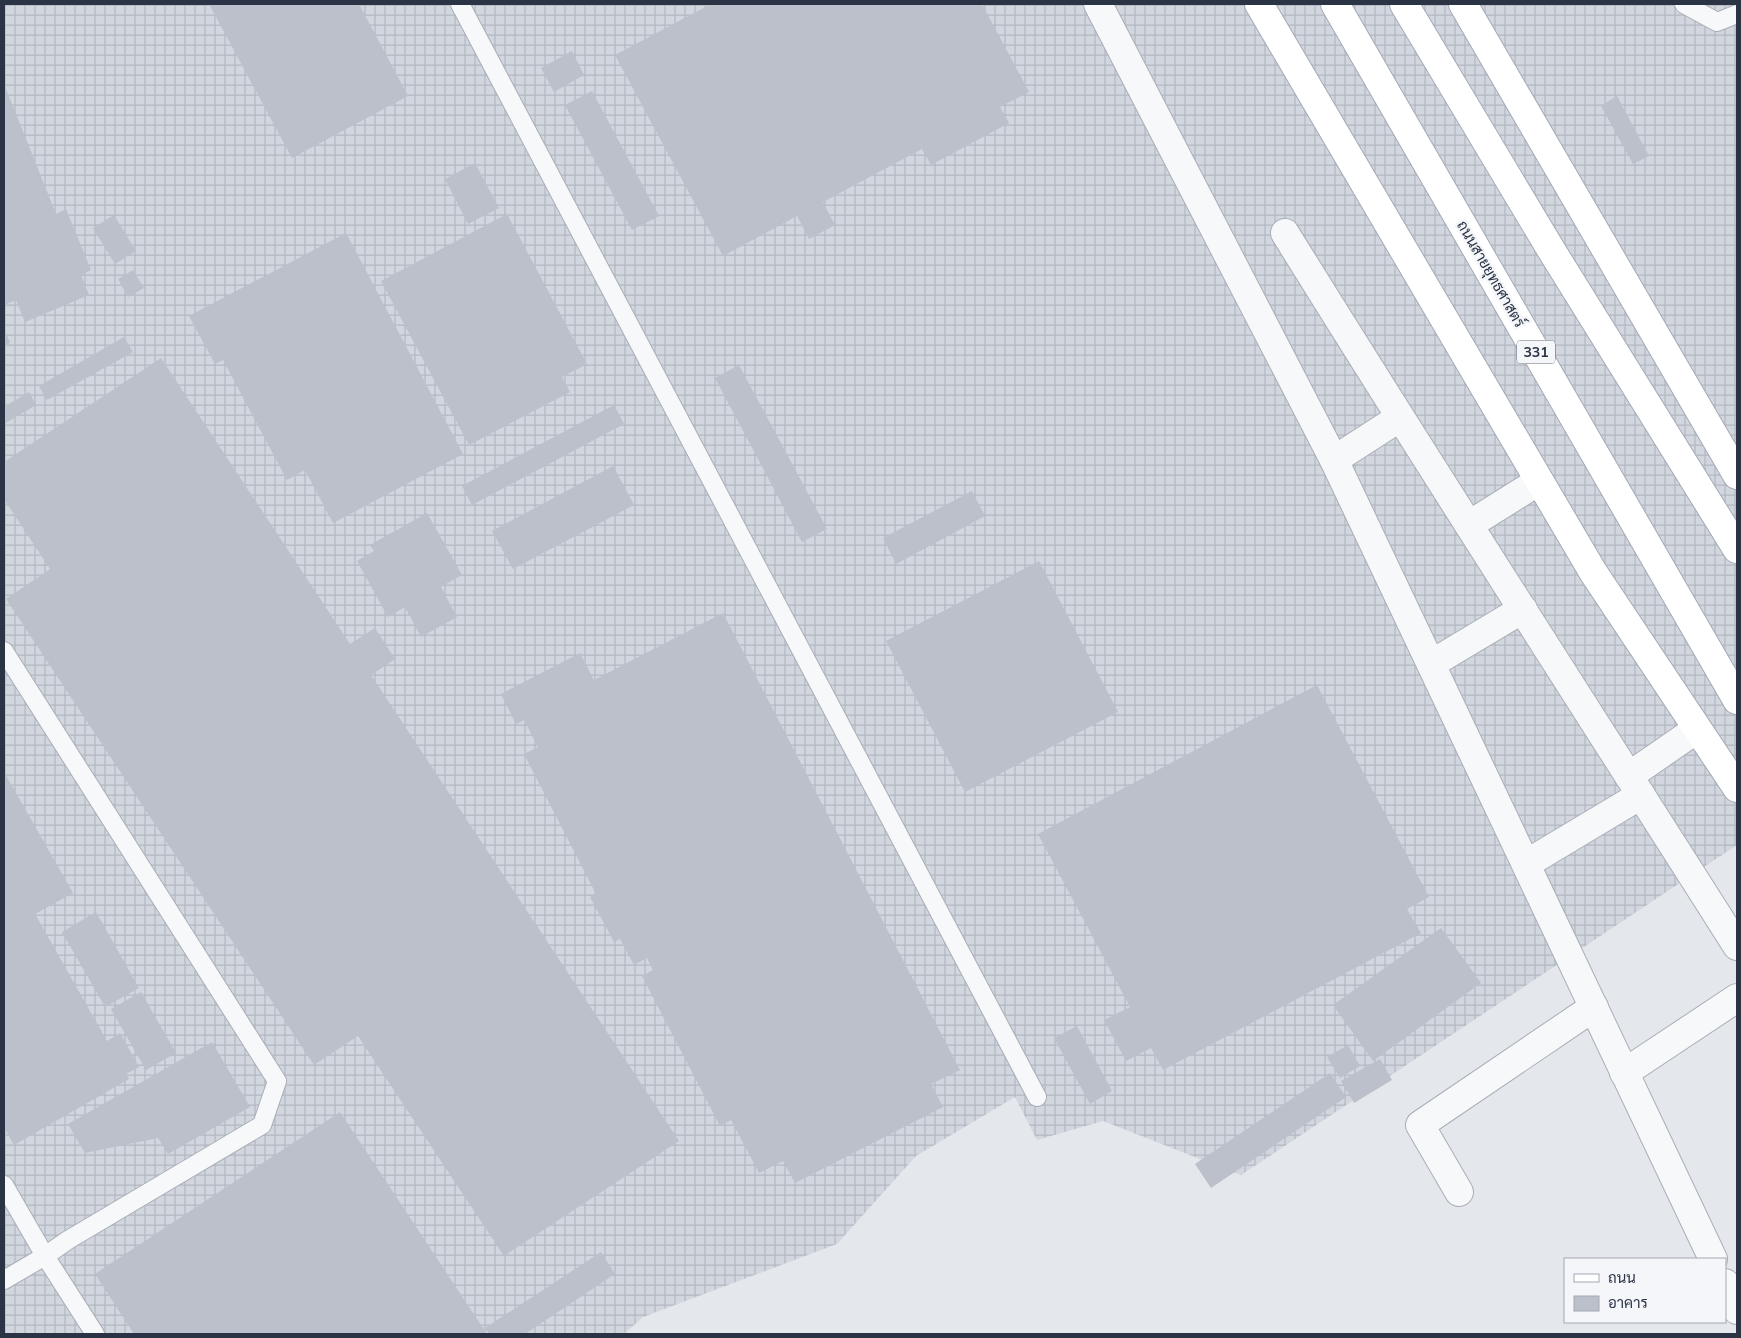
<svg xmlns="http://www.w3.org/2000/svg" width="1741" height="1338" viewBox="0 0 1741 1338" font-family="Mulish,Sarabun,sans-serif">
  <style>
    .industrial { fill: url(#industrial-grid) }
    .building { fill: #bbc0ca }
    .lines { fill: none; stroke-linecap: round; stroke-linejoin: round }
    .service-casing { stroke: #a9aeb7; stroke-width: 20 }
    .minor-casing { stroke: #a9aeb7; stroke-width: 30 }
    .primary-casing { stroke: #a3abb8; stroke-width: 30 }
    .service { stroke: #f7f8fa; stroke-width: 18 }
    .minor { stroke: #f7f8fa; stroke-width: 28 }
    .primary { stroke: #fff; stroke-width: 28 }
    .labels { text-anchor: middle; stroke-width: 5; stroke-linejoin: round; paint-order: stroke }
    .shield { fill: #f4f6f9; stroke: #676e7b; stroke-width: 1 }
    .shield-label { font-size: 14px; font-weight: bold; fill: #2b3445 }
    .street-label { font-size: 15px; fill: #2b3445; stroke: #f4f6f9 }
  </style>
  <defs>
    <pattern id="industrial-grid" width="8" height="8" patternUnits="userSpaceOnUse" patternTransform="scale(1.25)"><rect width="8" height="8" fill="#d2d6de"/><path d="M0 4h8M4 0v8" fill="none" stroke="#b4b8c0"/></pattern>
  </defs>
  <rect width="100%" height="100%" fill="#e4e7ec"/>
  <!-- industrial -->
  <path class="industrial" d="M4,4H1737V845L1241,1175L1103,1121L1037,1140L1015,1097L916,1156L837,1244L643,1317L624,1334H4Z"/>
  <!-- building -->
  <g class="building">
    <path d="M209,4H359L408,96L292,158Z"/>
    <path d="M711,4H982L1029,92L1000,107L1009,123L931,165L922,149L823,202L835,225L809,239L797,216L723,256L615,55Z"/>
    <path d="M572,51L584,75L554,92L541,68Z"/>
    <path d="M4,84L56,214L66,209L91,270L81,275L89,295L25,322L16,300L4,305Z"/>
    <path d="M592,91L659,216L632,230L565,105Z"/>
    <path d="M1617,96L1649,156L1633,164L1601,106Z"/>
    <path d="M475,163L499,208L468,224L445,179Z"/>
    <path d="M507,214L587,364L562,377L570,392L469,445L381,281Z"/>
    <path d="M114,215L136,251L115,264L93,228Z"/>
    <path d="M346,233L463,454L333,523L305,470L287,480L223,360L215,364L189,316Z"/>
    <path d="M133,270L144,288L128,297L118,279Z"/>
    <path d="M4,328L10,343L4,345Z"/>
    <path d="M124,337L133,352L47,400L39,386Z"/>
    <path d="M161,358L350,644L375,628L395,659L371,675L679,1141L504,1256L358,1036L314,1065L6,599L50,569L4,499V462Z"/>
    <path d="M739,365L827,529L802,542L715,378Z"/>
    <path d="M29,392L36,405L4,424V407Z"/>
    <path d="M614,405L624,424L472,505L462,486Z"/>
    <path d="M613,466L634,505L513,569L492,531Z"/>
    <path d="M972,491L985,516L896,564L883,538Z"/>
    <path d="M427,513L462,575L441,587L457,617L421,637L405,607L388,617L357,561L374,551L370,545Z"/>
    <path d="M1039,561L1118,712L965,792L886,641Z"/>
    <path d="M723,613L960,1070L931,1084L943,1107L795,1183L783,1161L759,1173L731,1120L720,1126L642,976L653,970L647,958L634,965L620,939L614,942L590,897L596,894L524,754L538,747L524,720L516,724L501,694L580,653L594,680Z"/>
    <path d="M1317,685L1429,897L1407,909L1421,933L1163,1070L1151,1048L1126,1061L1104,1020L1130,1007L1038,834Z"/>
    <path d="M4,772L73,893L35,914L107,1041L120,1033L139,1067L126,1074L129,1079L14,1145L4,1127Z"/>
    <path d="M96,912L139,988L105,1007L62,932Z"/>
    <path d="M1441,928L1481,983L1373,1061L1333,1005Z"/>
    <path d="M141,992L176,1053L146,1070L111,1009Z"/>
    <path d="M1077,1026L1112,1091L1090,1104L1054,1038Z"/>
    <path d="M212,1042L250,1107L168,1154L158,1138L85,1153L68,1124Z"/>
    <path d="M1348,1045L1360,1066L1340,1078L1327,1057Z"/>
    <path d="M1380,1059L1392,1080L1354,1103L1341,1081Z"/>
    <path d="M1330,1073L1346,1097L1211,1188L1195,1164Z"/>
    <path d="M340,1112L487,1334H134L95,1274Z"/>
    <path d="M601,1252L615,1274L525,1334H489L485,1328Z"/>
  </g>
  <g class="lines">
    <defs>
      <g id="service">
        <path d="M460,4L1037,1097"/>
        <path d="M1684,4L1717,22L1737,14"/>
        <path d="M4,651L277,1081L262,1125L68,1240L45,1256L4,1280"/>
        <path d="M4,1185L45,1256L95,1334"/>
      </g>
      <g id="minor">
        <path d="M1098,4L1334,460L1713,1259"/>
        <path d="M1285,233C1433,472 1586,708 1737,946"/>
        <path d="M1334,460L1399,418"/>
        <path d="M1469,525L1539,481"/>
        <path d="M1431,664L1523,609"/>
        <path d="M1629,776L1697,729"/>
        <path d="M1526,864L1641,795"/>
        <path d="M1624,1073L1737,998"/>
        <path d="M1459,1192L1420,1125L1594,1007"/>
        <path d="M1725,1283L1737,1310"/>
      </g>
      <g id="primary">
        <path d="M1259,4L1593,572L1737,788"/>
        <path d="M1335,4L1737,700"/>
        <path d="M1404,4L1550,248L1737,549"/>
        <path d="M1463,4L1737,475"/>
      </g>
    </defs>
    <!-- service casing -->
    <use href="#service" class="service-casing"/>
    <!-- minor casing -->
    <use href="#minor" class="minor-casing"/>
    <!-- primary casing -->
    <use href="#primary" class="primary-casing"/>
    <!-- service -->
    <use href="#service" class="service"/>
    <!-- minor -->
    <use href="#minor" class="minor"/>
    <!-- primary -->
    <use href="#primary" class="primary"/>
  </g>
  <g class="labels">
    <!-- shield labels -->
    <rect class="shield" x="1517" y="340.5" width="38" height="23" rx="4"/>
    <g class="shield-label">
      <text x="1536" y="357">331</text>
    </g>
    <!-- street labels -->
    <g class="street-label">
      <text transform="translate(1491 274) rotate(60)" y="5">ถนนสายยุทธศาสตร์</text>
    </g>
  </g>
  <!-- border -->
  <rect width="1741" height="1338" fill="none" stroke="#2b3445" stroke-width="10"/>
  <!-- legend -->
  <rect x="1564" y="1258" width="162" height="65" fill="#f4f6f9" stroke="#a4a8b1"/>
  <rect x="1574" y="1274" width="25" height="8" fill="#ffffff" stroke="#a4a8b1"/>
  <text x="1608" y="1283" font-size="15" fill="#2b3445">ถนน</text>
  <rect x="1574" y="1296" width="25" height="15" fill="#bbc0ca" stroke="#a4a8b1"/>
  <text x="1608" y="1308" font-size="15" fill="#2b3445">อาคาร</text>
</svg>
